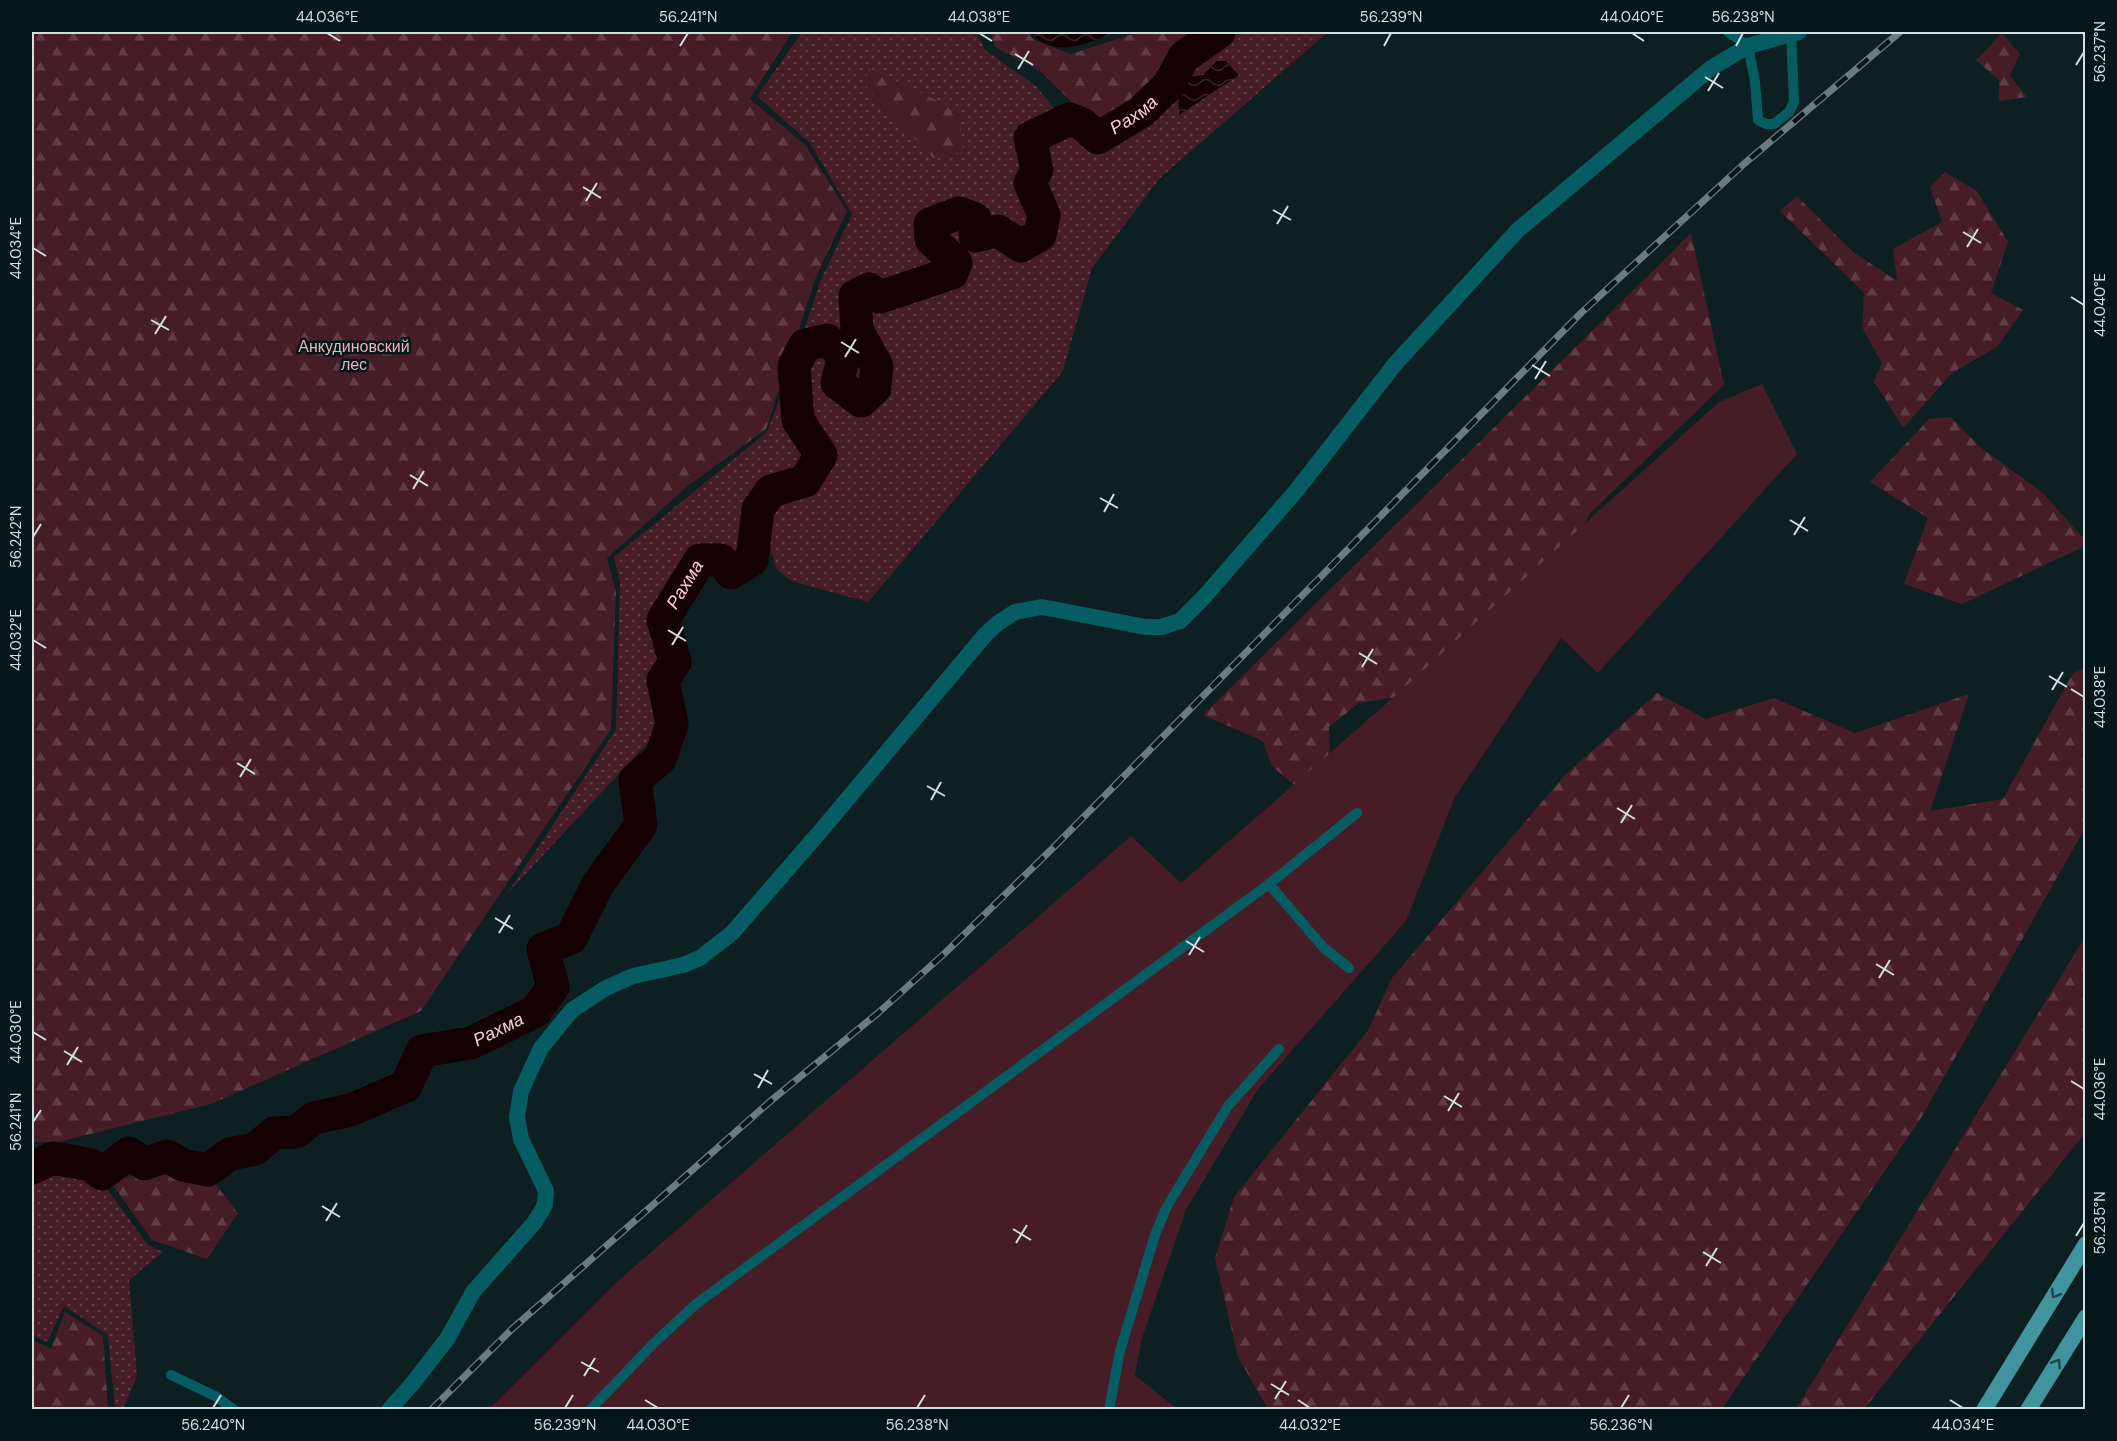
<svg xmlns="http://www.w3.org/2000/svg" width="2117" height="1441" viewBox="0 0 2117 1441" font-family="'DM Sans',sans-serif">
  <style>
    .grass { fill: url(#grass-dots) }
    .forest { fill: url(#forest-firs) }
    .garden { fill: #461d27 }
    .water { fill: url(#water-waves) }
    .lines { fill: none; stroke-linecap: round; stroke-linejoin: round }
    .river { stroke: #150003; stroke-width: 33 }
    .service { stroke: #055c63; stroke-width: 10 }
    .minor { stroke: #055c63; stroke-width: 16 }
    .primary { stroke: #3f949d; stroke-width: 16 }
    .rail-casing { stroke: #6c7b7c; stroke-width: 7 }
    .rail { stroke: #041618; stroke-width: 4.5; stroke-dasharray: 14; stroke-linecap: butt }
    .oneway { stroke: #1c484d }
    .ticks { fill: none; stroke: #d2dedf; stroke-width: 2 }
    .labels { text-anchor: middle; stroke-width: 5; stroke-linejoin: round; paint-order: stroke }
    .park-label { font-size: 16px; fill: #f2b0bc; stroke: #041618 }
    .water-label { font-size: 18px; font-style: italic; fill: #fcced6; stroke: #041618 }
    .neatline { fill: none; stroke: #d2dedf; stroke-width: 2 }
    .ticks-label { font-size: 15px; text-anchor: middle; fill: #d2dedf }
  </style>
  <defs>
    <pattern id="grass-dots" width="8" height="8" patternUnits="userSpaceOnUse" patternTransform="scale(1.5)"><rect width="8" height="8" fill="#461d27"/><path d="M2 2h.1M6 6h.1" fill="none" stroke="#603d46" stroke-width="1.8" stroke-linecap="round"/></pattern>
    <pattern id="forest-firs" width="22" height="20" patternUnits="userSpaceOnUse" patternTransform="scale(1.5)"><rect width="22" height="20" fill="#461d27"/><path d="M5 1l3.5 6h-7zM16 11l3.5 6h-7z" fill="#603d46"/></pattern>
    <pattern id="water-waves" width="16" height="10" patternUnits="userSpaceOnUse" patternTransform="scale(1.5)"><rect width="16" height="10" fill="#150003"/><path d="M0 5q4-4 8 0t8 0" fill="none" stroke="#362527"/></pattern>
  </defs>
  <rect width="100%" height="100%" fill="#0d1f21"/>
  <!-- grass -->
  <g class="grass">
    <path d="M802,32H977L985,50L1036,86L1059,115L1024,138L1027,169L1025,187L1035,224L1019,235L1001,225L986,228L981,211L961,206L924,218L922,235L944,267L882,288L870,282L851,288L847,322L865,364L861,381L849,379L851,348L826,330L803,334L820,282L852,214L810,143L757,96Z"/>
    <path d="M1233,32H1328L1160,178L1092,268L1063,371L868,602L791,581L776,568L762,520L777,497L813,486L831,454L804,413L806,363L823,353L834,363L829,388L862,410L882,390L886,367L864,326L868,302L877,306L955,279L963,260L940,230L967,227L973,243L996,241L1020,252L1040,243L1051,227L1037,183L1043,168L1039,141L1073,129L1099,146L1169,93L1192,63Z"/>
    <path d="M788,378L794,431L811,458L800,475L765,487L749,510L746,553L733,565L721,554L697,553L655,620L667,661L656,681L666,723L507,894L616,730L620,584L614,557L767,432Z"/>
    <path d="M78,1170L102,1182L148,1245L163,1252L129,1280L137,1376L123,1409H115L108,1335L64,1306L47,1342L32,1335V1178L35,1172Z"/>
  </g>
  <!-- forest -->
  <g class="forest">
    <path d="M32,32H792L750,99L806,146L847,211L816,277L766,429L689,485L607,558L616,592L611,729L421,1011L211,1104L58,1142H32Z"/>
    <path d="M990,32H1027L1034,40L1071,54L1139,32H1201L1164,70L1139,101L1100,124L1076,106L1038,69L995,47Z"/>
    <path d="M2002,33L2020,54L2010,76L2027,97L1999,101V80L1976,60Z"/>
    <path d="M869,68L959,111L963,152L933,158L864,84Z"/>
    <path d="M1945,172L1977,191L2008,242L1991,293L2023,310L1997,347L1952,373L1903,428L1874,381L1882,363L1862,327L1864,293L1780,211L1797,196L1853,252L1897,281L1893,249L1942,222L1930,187Z"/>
    <path d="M1691,233L1724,385L1590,513L1559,577L1435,691L1359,703L1329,727L1331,786L1314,802L1272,766L1263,741L1203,715Z"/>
    <path d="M1951,417L1980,447L2043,493L2085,540V546L1962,604L1904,584L1928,518L1870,482L1929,419Z"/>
    <path d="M2085,669V828L1921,1118L1722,1409H1268L1238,1357L1215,1258L1234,1197L1369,1029L1391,979L1565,775L1657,693L1706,719L1774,698L1855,733L1969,694L1930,811L2003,799L2073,673Z"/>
    <path d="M2085,937V1133L1864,1409H1796Z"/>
    <path d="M171,1168L213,1181L238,1213L207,1259L152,1240L110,1181Z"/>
    <path d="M65,1312L103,1336L108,1409H32V1340L51,1349Z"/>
  </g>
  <!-- garden -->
  <path class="garden" d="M1762,384L1797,454L1598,673L1561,638L1455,797L1406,921L1258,1089L1186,1210L1142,1338L1135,1375L1177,1409L488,1410L619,1280L1131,836L1181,883L1387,703L1719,402Z"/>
  <!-- water -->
  <g class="water">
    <path d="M1030,32H1118C1088,42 1056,61 1030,32Z"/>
    <path d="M1216,61H1226L1239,75L1179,115L1178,89L1185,78L1203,75Z"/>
  </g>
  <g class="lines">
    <!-- river -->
    <path class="river" id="s1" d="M32,1168L53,1158L91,1165L102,1174L129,1153L144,1164L167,1156L183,1165L208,1170L230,1154L255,1149L274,1133L296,1132L314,1118L351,1110L406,1086L422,1051L471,1043L536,1011L553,987L543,949L571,938L598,884L641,825L635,780L660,759L672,724L663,680L675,662L663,620L700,560H721L731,573L752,560L758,509L771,491L805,481L821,455L798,420L794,366L805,345L827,340L844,356L837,383L861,401L875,388L877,366L857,330L855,296L869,289L880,297L952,273L956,263L931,239L930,224L959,213L975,219V236L998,231L1021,246L1040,235L1044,215L1030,183L1037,170L1030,138L1070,119L1082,124L1098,138L1141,112L1168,86L1184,57L1219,32"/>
    <!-- service -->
    <g class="service">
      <path d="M1728,32L1748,46L1755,82L1758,120L1766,124H1774L1789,112L1794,102L1791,34"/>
      <path d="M1269,884L1323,947L1349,968"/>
      <path d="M171,1375L217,1397L234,1410"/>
      <path d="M590,1410L654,1343L696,1304L1269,884L1357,813"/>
      <path d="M1109,1410L1120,1351L1155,1235L1166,1208L1228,1106L1279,1049"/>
    </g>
    <!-- minor -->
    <path class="minor" d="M389,1410L413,1383L447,1339L473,1292L534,1223L545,1205L546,1191L521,1139L517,1117L521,1091L541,1048L572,1010L606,988L633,976L683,965L700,958L732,933L824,827L985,635L998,623L1015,612L1042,607L1146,627H1161L1180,621L1204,597L1296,491L1395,364L1518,230L1711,68L1748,46L1799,32"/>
    <!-- primary -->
    <g class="primary">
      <path d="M1984,1410L2086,1244"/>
      <path d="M2028,1410L2086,1317"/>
    </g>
    <defs>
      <path id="rail" d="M431,1410L512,1329L773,1099L878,1013L945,953L1055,846L1581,313L1745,163L1900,32"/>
    </defs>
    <!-- rail casing -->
    <use href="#rail" class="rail-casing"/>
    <!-- rail -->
    <use href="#rail" class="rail"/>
  </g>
  <!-- one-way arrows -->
  <defs><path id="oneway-chevron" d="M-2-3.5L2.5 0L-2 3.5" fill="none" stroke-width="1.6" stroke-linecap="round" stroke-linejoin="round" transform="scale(1.5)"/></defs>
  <g class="oneway">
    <use href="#oneway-chevron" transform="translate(2055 1294) rotate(122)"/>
    <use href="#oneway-chevron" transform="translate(2057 1363) rotate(-58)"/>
  </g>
  <!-- ticks -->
  <path class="ticks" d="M327,33L340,41M979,33L992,41M1632,33L1644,41M680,46L688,33M1384,46L1391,33M1736,46L1743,33M1015,54L1033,65M2076,65L2084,52M1018,69L1029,51M1705,77L1723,88M1708,91L1719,73M583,187L601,198M586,201L597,183M1273,210L1291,220M1277,224L1288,206M1963,232L1981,243M1967,247L1978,229M33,248L46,256M2071,297L2084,305M151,320L169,330M155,334L166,316M841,342L859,353M845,357L856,339M1532,365L1550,376M1535,379L1546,361M410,475L428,486M413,489L424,471M1100,498L1118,508M1104,512L1114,494M1790,520L1808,531M1794,535L1805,517M33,537L41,524M668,630L686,641M33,640L46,648M672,645L683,627M1359,653L1377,664M1362,667L1373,649M2049,676L2067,687M2071,689L2084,697M2052,690L2063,672M237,763L255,774M240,777L251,759M927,786L945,796M931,800L941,782M1617,808L1635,819M1621,823L1632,805M495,918L513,929M499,933L510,915M1186,941L1204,952M1189,955L1200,937M1876,964L1894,975M1879,978L1890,960M33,1032L46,1040M64,1051L82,1062M67,1065L78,1047M754,1074L772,1084M2071,1081L2084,1089M758,1088L768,1070M1444,1096L1462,1107M1448,1111L1459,1093M33,1122L41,1110M322,1206L340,1217M326,1221L337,1203M1013,1229L1031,1240M2076,1236L2084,1223M1016,1243L1027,1225M1703,1252L1721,1263M1706,1266L1717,1248M581,1362L599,1372M584,1376L595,1358M1271,1384L1289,1395M1275,1399L1286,1381M645,1400L658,1408M1298,1400L1310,1408M1950,1400L1963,1408M213,1408L221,1395M565,1408L573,1395M917,1408L925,1395M1621,1408L1629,1395"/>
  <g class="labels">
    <!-- park labels -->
    <g class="park-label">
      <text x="354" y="352">Анкудиновский<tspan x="354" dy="18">лес</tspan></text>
    </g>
    <!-- water labels -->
    <g class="water-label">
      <text dy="6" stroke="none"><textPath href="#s1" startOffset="2175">Рахма</textPath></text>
      <text dy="6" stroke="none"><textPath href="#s1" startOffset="1077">Рахма</textPath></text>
      <text dy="6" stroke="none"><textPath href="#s1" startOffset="536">Рахма</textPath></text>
    </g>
  </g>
  <!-- border -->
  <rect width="2117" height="1441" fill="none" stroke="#041618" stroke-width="66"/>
  <rect x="33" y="33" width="2051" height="1375" class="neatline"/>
  <g class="ticks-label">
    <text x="327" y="22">44.036°E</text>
    <text x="688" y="22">56.241°N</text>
    <text x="979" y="22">44.038°E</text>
    <text x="1391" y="22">56.239°N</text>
    <text x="1632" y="22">44.040°E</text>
    <text x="1743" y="22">56.238°N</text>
    <text transform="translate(2100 52) rotate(-90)" y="5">56.237°N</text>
    <text transform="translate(16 248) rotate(-90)" y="5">44.034°E</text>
    <text transform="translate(2100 305) rotate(-90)" y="5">44.040°E</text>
    <text transform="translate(16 537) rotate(-90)" y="5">56.242°N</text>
    <text transform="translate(16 640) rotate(-90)" y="5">44.032°E</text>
    <text transform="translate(2100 697) rotate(-90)" y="5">44.038°E</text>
    <text transform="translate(16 1032) rotate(-90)" y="5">44.030°E</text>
    <text transform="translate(2100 1089) rotate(-90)" y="5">44.036°E</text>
    <text transform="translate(16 1122) rotate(-90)" y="5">56.241°N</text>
    <text transform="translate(2100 1223) rotate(-90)" y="5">56.235°N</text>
    <text x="213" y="1430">56.240°N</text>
    <text x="565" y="1430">56.239°N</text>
    <text x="658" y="1430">44.030°E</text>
    <text x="917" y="1430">56.238°N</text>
    <text x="1310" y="1430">44.032°E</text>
    <text x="1621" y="1430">56.236°N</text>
    <text x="1963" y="1430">44.034°E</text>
  </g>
</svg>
